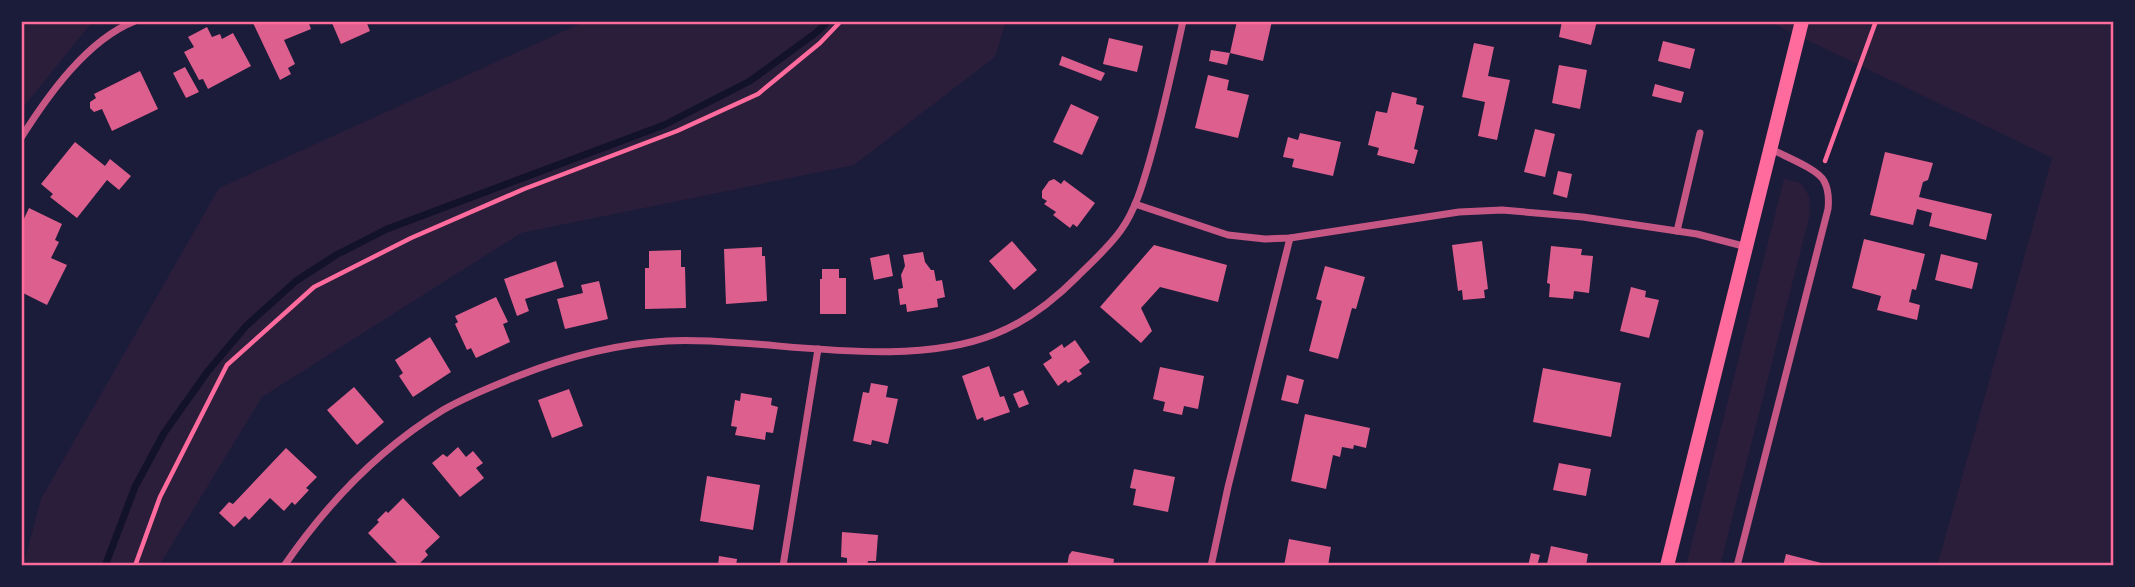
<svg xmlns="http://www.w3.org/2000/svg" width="2135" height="587" viewBox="0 0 2135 587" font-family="Montserrat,sans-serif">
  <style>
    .green { fill: #2a1e3b }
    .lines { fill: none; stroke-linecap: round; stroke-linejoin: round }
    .stream { stroke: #12122b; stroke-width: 7 }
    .building { fill: #dd5f8e }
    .path { stroke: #ff6b9d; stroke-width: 4.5 }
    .minor { stroke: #c65784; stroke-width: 7 }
    .secondary { stroke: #ff6b9d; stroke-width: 14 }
    .neatline { fill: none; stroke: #ff6b9d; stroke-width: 2.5 }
  </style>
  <rect width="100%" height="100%" fill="#1b1b3a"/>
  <!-- green -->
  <g class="green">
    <path d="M21,21H93L21,110Z"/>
    <path d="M586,21H1006L995,57L854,165L521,233L262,397L159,566H23L41,499L219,188Z"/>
    <path d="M1764,21H2114V566H1937L2052,158L1772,23Z"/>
    <path d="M1784,179L1801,183L1809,196L1810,214L1720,566H1686Z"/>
  </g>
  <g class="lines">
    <!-- stream -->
    <path class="stream" d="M105,566L135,487L164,433L208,371L246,326L296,281L336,255L387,229L664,125L750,81L817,32L828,21"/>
  </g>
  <!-- building -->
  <g class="building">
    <path d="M258,21H308L311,29L284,40L295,64L288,68L291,74L280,80L253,23Z"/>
    <path d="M336,21H366L370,31L341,44L332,23Z"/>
    <path d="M1237,21H1272L1263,61L1230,53Z"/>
    <path d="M1562,21H1597L1591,45L1559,37Z"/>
    <path d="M207,27L212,37L220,34L222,39L233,33L251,66L208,89L203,79L199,80L184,52L194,47L188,37Z"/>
    <path d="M1109,38L1143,46L1137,72L1103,64Z"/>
    <path d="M1663,41L1695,49L1690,69L1658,61Z"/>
    <path d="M1474,43L1494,47L1488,76L1510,80L1497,140L1478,136L1485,102L1462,97Z"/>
    <path d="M1211,50L1230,53L1227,65L1209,61Z"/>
    <path d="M1062,56L1105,73L1101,81L1059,65Z"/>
    <path d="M1559,65L1587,70L1580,109L1552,103Z"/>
    <path d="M185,67L199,92L186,98L173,73Z"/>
    <path d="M140,71L158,109L112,131L102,109L94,112L90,108V102L96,98L94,94Z"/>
    <path d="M1208,75L1229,80L1227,90L1249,95L1238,138L1195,128Z"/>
    <path d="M1655,84L1684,92L1681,103L1652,96Z"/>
    <path d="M1392,92L1417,98L1416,104L1424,106L1414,149L1418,150L1414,164L1377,155L1379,148L1368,145L1376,111L1387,113Z"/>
    <path d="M1071,104L1099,117L1082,155L1053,142Z"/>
    <path d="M1535,129L1555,134L1545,177L1524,172Z"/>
    <path d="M1300,133L1341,142L1333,176L1292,167L1294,159L1283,157L1288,137L1298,140Z"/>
    <path d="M75,142L105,166L110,159L131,176L119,190L107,180L77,218L50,197L53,194L41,184Z"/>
    <path d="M1885,152L1933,163L1928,180L1923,182L1919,197L1992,214L1986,240L1929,226L1932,213L1917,209L1913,225L1870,215Z"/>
    <path d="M1558,171L1572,174L1567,198L1553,194Z"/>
    <path d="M1054,179L1061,184L1064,180L1095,203L1077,227L1073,224L1070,228L1053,215L1056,212L1044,204L1047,201L1042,198V191L1049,181Z"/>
    <path d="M29,208L62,224L55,240L59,242L51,258L67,265L47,305L21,292V225Z"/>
    <path d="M1864,239L1925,254L1916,290L1912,289L1909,302L1920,305L1917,320L1877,310L1881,296L1852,288Z"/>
    <path d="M1012,241L1037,270L1014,290L989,261Z"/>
    <path d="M1482,241L1488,289L1484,290L1485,298L1463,300L1462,290L1458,291L1452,245Z"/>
    <path d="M1154,245L1227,265L1218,302L1160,287L1141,308L1152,331L1141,343L1100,307Z"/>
    <path d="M1551,246L1582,249L1581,255L1593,256L1589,293L1574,291L1573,299L1549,297L1550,284L1547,283Z"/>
    <path d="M762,247V256H765L767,301L726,304L724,249Z"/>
    <path d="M681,250V267H685L686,308L645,309V268H649V251Z"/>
    <path d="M923,252L925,262L931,270H934L936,281L942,280L945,297L937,299L938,307L907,312L906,304L900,305L898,289L903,288L901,275L905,266L903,255Z"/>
    <path d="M889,254L893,276L874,280L870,258Z"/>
    <path d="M1941,254L1978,263L1972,289L1935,280Z"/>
    <path d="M556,261L564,287L525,299L529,311L517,316L504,279Z"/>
    <path d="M1325,266L1365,277L1356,309L1352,308L1338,359L1309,351L1322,301L1316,299Z"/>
    <path d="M822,269H839V278H846V314H820V279H822Z"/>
    <path d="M599,281L608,319L565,329L557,299L583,293L581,285Z"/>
    <path d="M1631,287L1646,291L1645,297L1659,300L1649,338L1620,331Z"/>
    <path d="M496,297L508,322L503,324L510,342L476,358L471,348L467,350L455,324L458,322L455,316Z"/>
    <path d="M430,337L451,372L413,397L399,376L403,373L395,360Z"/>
    <path d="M1075,340L1090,362L1079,370L1082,374L1068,383L1066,380L1058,386L1043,364L1052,358L1049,353L1062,344L1064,348Z"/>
    <path d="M989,366L1000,397L1004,396L1010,412L984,421L983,417L977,420L962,376Z"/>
    <path d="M1160,367L1204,376L1198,409L1184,406L1182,415L1163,411L1165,402L1153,399Z"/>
    <path d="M1543,368L1621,383L1611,437L1533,422Z"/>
    <path d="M1287,375L1304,380L1298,404L1281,400Z"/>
    <path d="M871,383L888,386L886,397L898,399L888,444L872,440L871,445L853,441L863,392L869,393Z"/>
    <path d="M354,387L384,422L357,445L327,410Z"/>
    <path d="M569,389L583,426L552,438L538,400Z"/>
    <path d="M1023,390L1029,404L1019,408L1013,394Z"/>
    <path d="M741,393L772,398L771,405L778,407L773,433L766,432L765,440L735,435L737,427L731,426L735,400L740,401Z"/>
    <path d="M1305,414L1370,428L1366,448L1354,445L1353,449L1342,447L1340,457L1333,455L1326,489L1291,481Z"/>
    <path d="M458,447L466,457L473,451L483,463L476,468L484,478L460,497L432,463L443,454L447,457Z"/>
    <path d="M286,448L317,477L306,488L309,490L295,505L292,502L284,511L270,498L249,520L245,516L234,527L219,513L229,502L233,504Z"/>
    <path d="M1559,463L1591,469L1586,496L1553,490Z"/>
    <path d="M1134,469L1175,477L1168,512L1133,505L1136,489L1130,488Z"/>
    <path d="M707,476L760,485L753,530L700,521Z"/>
    <path d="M403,498L440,537L425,551L428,555L417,566L413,563L410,566H400L368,533L379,522L377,520L386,511L388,513Z"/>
    <path d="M842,532L878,535L876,561H868L867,566H847V558L841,557Z"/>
    <path d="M1289,539L1331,547L1328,566H1284Z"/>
    <path d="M1551,546L1588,554L1586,566H1544L1545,563L1547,564Z"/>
    <path d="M1072,551L1114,559L1113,566H1067L1069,555Z"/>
    <path d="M1531,553L1540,555L1537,566H1528Z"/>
    <path d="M1786,554L1829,565L1828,566H1783Z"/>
    <path d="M719,556L737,559L736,566H718Z"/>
  </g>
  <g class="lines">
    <!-- path -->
    <g class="path">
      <path d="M1825,161L1876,21"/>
      <path d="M135,566L160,497L227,365L314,287L411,238L524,189L677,131L758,94L820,43L841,21"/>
    </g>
    <!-- minor -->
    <g class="minor">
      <path d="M21,138C48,95 87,40 135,21"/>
      <path d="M1135,204L1228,235L1265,239L1290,238L1459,212L1502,210L1583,217L1697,234L1747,247"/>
      <path d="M1677,231L1700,133"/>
      <path d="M284,566C326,505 379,449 443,410C467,396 493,386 518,376C566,357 616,344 667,341C697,339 726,342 755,344C829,350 926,362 995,334C1026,322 1054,300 1077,277C1092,262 1109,247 1121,230C1136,209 1143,183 1150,159C1163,113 1173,67 1183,21"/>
      <path d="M783,566L818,349"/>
      <path d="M1211,566L1228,487L1290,238"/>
      <path d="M1737,566L1828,209C1829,199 1829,190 1824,181C1818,169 1784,156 1771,149"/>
    </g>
    <!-- secondary -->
    <path class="secondary" d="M1667,566L1802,21"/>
  </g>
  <!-- border -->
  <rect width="2135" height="587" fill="none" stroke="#1b1b3a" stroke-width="46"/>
  <rect x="23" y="23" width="2089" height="541" class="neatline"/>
</svg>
